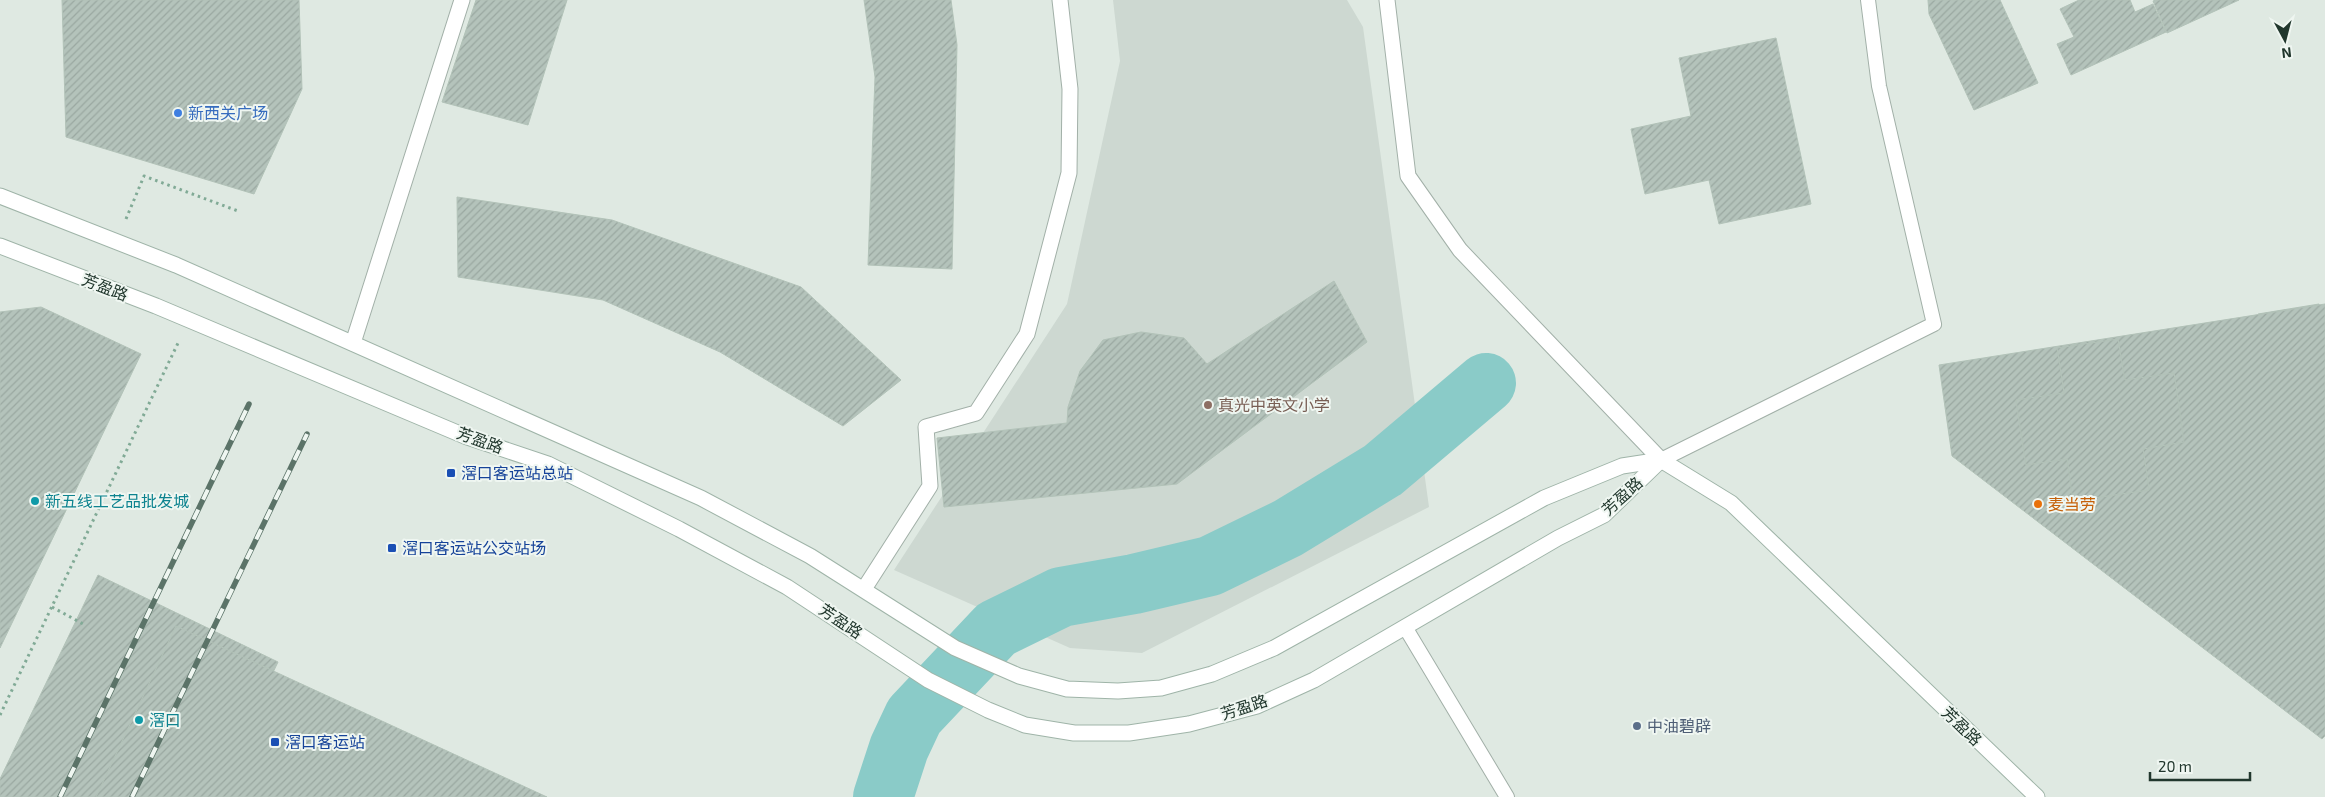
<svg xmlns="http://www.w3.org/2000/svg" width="2325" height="797" viewBox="0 0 2325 797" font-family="'Exo 2','Noto Sans SC',sans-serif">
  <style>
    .built { fill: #cdd8d1 }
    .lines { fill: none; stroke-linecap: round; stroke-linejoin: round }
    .river { stroke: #8acbc8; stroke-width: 60 }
    .building { fill: url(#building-hatch); stroke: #b2c2b8 }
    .lane-casing { stroke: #a2b0a8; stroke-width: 16 }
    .street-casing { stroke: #a2b0a8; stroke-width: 17 }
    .secondary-casing { stroke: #9fb4a8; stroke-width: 17 }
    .path { stroke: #81aa96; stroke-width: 3; stroke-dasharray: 2.5 4; stroke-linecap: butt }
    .lane { stroke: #fff; stroke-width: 14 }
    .street { stroke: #fff; stroke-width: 15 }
    .secondary { stroke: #fff; stroke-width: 15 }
    .rail-casing { stroke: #5b7368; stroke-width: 5.5 }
    .rail { stroke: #eff6f1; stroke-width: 4; stroke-dasharray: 11; stroke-linecap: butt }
    .shop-dot { fill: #3f7fe0; stroke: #eff6f1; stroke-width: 2 }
    .education-dot { fill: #8d6e63; stroke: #eff6f1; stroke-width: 2 }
    .transit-dot { fill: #1a4fb4; stroke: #eff6f1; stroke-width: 2 }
    .culture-dot { fill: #0f9aa8; stroke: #eff6f1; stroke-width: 2 }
    .food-dot { fill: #e8710a; stroke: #eff6f1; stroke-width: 2 }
    .service-dot { fill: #5c6f8a; stroke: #eff6f1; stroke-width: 2 }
    .labels { text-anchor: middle; stroke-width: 4; stroke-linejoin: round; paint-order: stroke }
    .shop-label { font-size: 16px; fill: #366cbe; stroke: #eff6f1; text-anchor: start }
    .street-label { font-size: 16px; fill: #21372d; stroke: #eff6f1 }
    .education-label { font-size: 16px; fill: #785e54; stroke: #eff6f1; text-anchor: start }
    .transit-label { font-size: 16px; fill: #164399; stroke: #eff6f1; text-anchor: start }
    .culture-label { font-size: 16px; fill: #0d838f; stroke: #eff6f1; text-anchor: start }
    .food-label { font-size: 16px; fill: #c56008; stroke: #eff6f1; text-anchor: start }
    .service-label { font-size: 16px; fill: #4e5e75; stroke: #eff6f1; text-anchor: start }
  </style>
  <defs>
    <pattern id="building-hatch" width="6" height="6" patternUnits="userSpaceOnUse" patternTransform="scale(1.25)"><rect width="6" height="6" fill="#b4c3bb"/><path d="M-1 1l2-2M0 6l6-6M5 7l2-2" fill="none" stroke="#9aa8a1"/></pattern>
  </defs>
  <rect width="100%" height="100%" fill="#dfe9e2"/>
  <!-- built -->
  <path class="built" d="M1113,0H1347L1363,27L1429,507L1142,653L1070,648L894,570L1067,304L1120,61Z"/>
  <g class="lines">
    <!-- river -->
    <path class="river" d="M883,797L899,748L914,716L996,629L1061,597L1134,584L1210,566L1288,528L1383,470L1486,383"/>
  </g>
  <!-- building -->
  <g class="building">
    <path d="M62,0H299L302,89L254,194L66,137Z"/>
    <path d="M476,0H567L528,125L442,102Z"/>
    <path d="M864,0H951L957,45L952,269L868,265L875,77Z"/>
    <path d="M1928,0H2000L2038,83L1974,110L1929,14Z"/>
    <path d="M2079,0H2130L2135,12L2153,4L2166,32L2071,75L2057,44L2074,37L2060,9Z"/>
    <path d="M2156,0H2239L2167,33L2153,1Z"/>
    <path d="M1776,38L1811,204L1719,224L1709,180L1645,194L1631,129L1691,116L1679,58Z"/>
    <path d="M457,197L612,220L801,287L901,380L843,426L720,352L603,300L458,277Z"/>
    <path d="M1334,281L1367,342L1177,484L944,507L937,438L1067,423L1068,407L1080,371L1103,340L1141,332L1184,338L1207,364Z"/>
    <path d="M2319,304L2325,346V459L2273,467L2267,424L2225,430L2215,365L2264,358L2258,314Z"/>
    <path d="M2325,304V736L2322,739L1952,456L1939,365Z"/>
    <path d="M41,307L141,354L0,648V312Z"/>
    <path d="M2118,339L2125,380L2174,373L2184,442L2143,449L2149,490L2073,501L2067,459L2026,465L2016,400L2064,393L2057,348Z"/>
    <path d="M98,575L278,662L213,797H0V779Z"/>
    <path d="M176,626L308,687L547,797H96Z"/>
  </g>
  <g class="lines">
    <defs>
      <g id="lane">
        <path d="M1661,460L1934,324L1879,86L1868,0"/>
        <path d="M1405,627L1507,797"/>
      </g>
      <g id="street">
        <path d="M1387,0L1408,176L1460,250L1661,460"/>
        <path d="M353,343L462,0"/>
        <path d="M864,589L930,486L926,427L976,413L1027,334L1069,173L1070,89L1060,0"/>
      </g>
      <g id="secondary">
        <path d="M0,196L176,265L701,498L810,556L955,648L1019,676L1067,689L1118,691L1161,688L1212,674L1274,648L1544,498L1622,466L1661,460L1731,503L2037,797"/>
        <path d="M0,246L156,306L467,437L548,464L679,529L787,587L928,680L988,710L1025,725L1074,733H1129L1189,724L1257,706L1314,680L1558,538L1604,515L1661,460"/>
      </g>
    </defs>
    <!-- lane casing -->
    <use href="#lane" class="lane-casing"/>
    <!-- street casing -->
    <use href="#street" class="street-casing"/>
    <!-- secondary casing -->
    <use href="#secondary" class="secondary-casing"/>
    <!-- path -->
    <g class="path">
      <path d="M126,219L144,176L238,211"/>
      <path d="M52,607L85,625"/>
      <path d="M0,715L179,341"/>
    </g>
    <!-- lane -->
    <use href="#lane" class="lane"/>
    <!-- street -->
    <use href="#street" class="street"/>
    <!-- secondary -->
    <use href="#secondary" class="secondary"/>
    <defs>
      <g id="rail">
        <path d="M60,797L249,404"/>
        <path d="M132,797L307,434"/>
      </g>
    </defs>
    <!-- rail casing -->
    <use href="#rail" class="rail-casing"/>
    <!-- rail -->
    <use href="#rail" class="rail"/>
  </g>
  <!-- markers -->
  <circle class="shop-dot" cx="178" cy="113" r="5"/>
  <circle class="education-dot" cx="1208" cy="405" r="5"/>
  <g class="transit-dot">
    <rect x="446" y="468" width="10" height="10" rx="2.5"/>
    <rect x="387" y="543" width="10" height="10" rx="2.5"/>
    <rect x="270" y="737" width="10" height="10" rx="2.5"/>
  </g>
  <g class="culture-dot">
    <circle cx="35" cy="501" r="5"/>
    <circle cx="139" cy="720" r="5"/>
  </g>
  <circle class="food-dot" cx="2038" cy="504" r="5"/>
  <circle class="service-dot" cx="1637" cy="726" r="5"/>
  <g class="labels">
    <!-- shop labels -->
    <g class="shop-label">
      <text x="188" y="119">新西关广场</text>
    </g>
    <!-- street labels -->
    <g class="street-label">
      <text transform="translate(105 287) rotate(21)" y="6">芳盈路</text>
      <text transform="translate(480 440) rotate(20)" y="6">芳盈路</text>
      <text transform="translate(1622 496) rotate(-42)" y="6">芳盈路</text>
      <text transform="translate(841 621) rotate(34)" y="6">芳盈路</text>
      <text transform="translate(1244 707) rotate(-18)" y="6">芳盈路</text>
      <text transform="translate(1962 726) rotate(44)" y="6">芳盈路</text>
    </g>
    <!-- education labels -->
    <g class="education-label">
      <text x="1218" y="411">真光中英文小学</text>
    </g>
    <!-- transit labels -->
    <g class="transit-label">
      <text x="461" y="479">滘口客运站总站</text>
      <text x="402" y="554">滘口客运站公交站场</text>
      <text x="285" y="748">滘口客运站</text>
    </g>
    <!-- culture labels -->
    <g class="culture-label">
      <text x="45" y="507">新五线工艺品批发城</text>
      <text x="149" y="726">滘口</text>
    </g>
    <!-- food labels -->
    <g class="food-label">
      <text x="2048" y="510">麦当劳</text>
    </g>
    <!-- service labels -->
    <g class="service-label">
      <text x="1647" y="732">中油碧辟</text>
    </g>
  </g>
  <!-- north arrow -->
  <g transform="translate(2285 40) rotate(173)" stroke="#eff6f1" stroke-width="4" paint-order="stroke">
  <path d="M0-4L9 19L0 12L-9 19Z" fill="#21372d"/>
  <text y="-8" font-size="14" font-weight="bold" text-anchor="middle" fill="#21372d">N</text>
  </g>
  <!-- scale -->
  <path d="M2150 772v8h100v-8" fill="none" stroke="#21372d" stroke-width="2.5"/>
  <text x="2158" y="772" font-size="15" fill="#21372d" stroke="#eff6f1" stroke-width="4" paint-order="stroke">20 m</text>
</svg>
